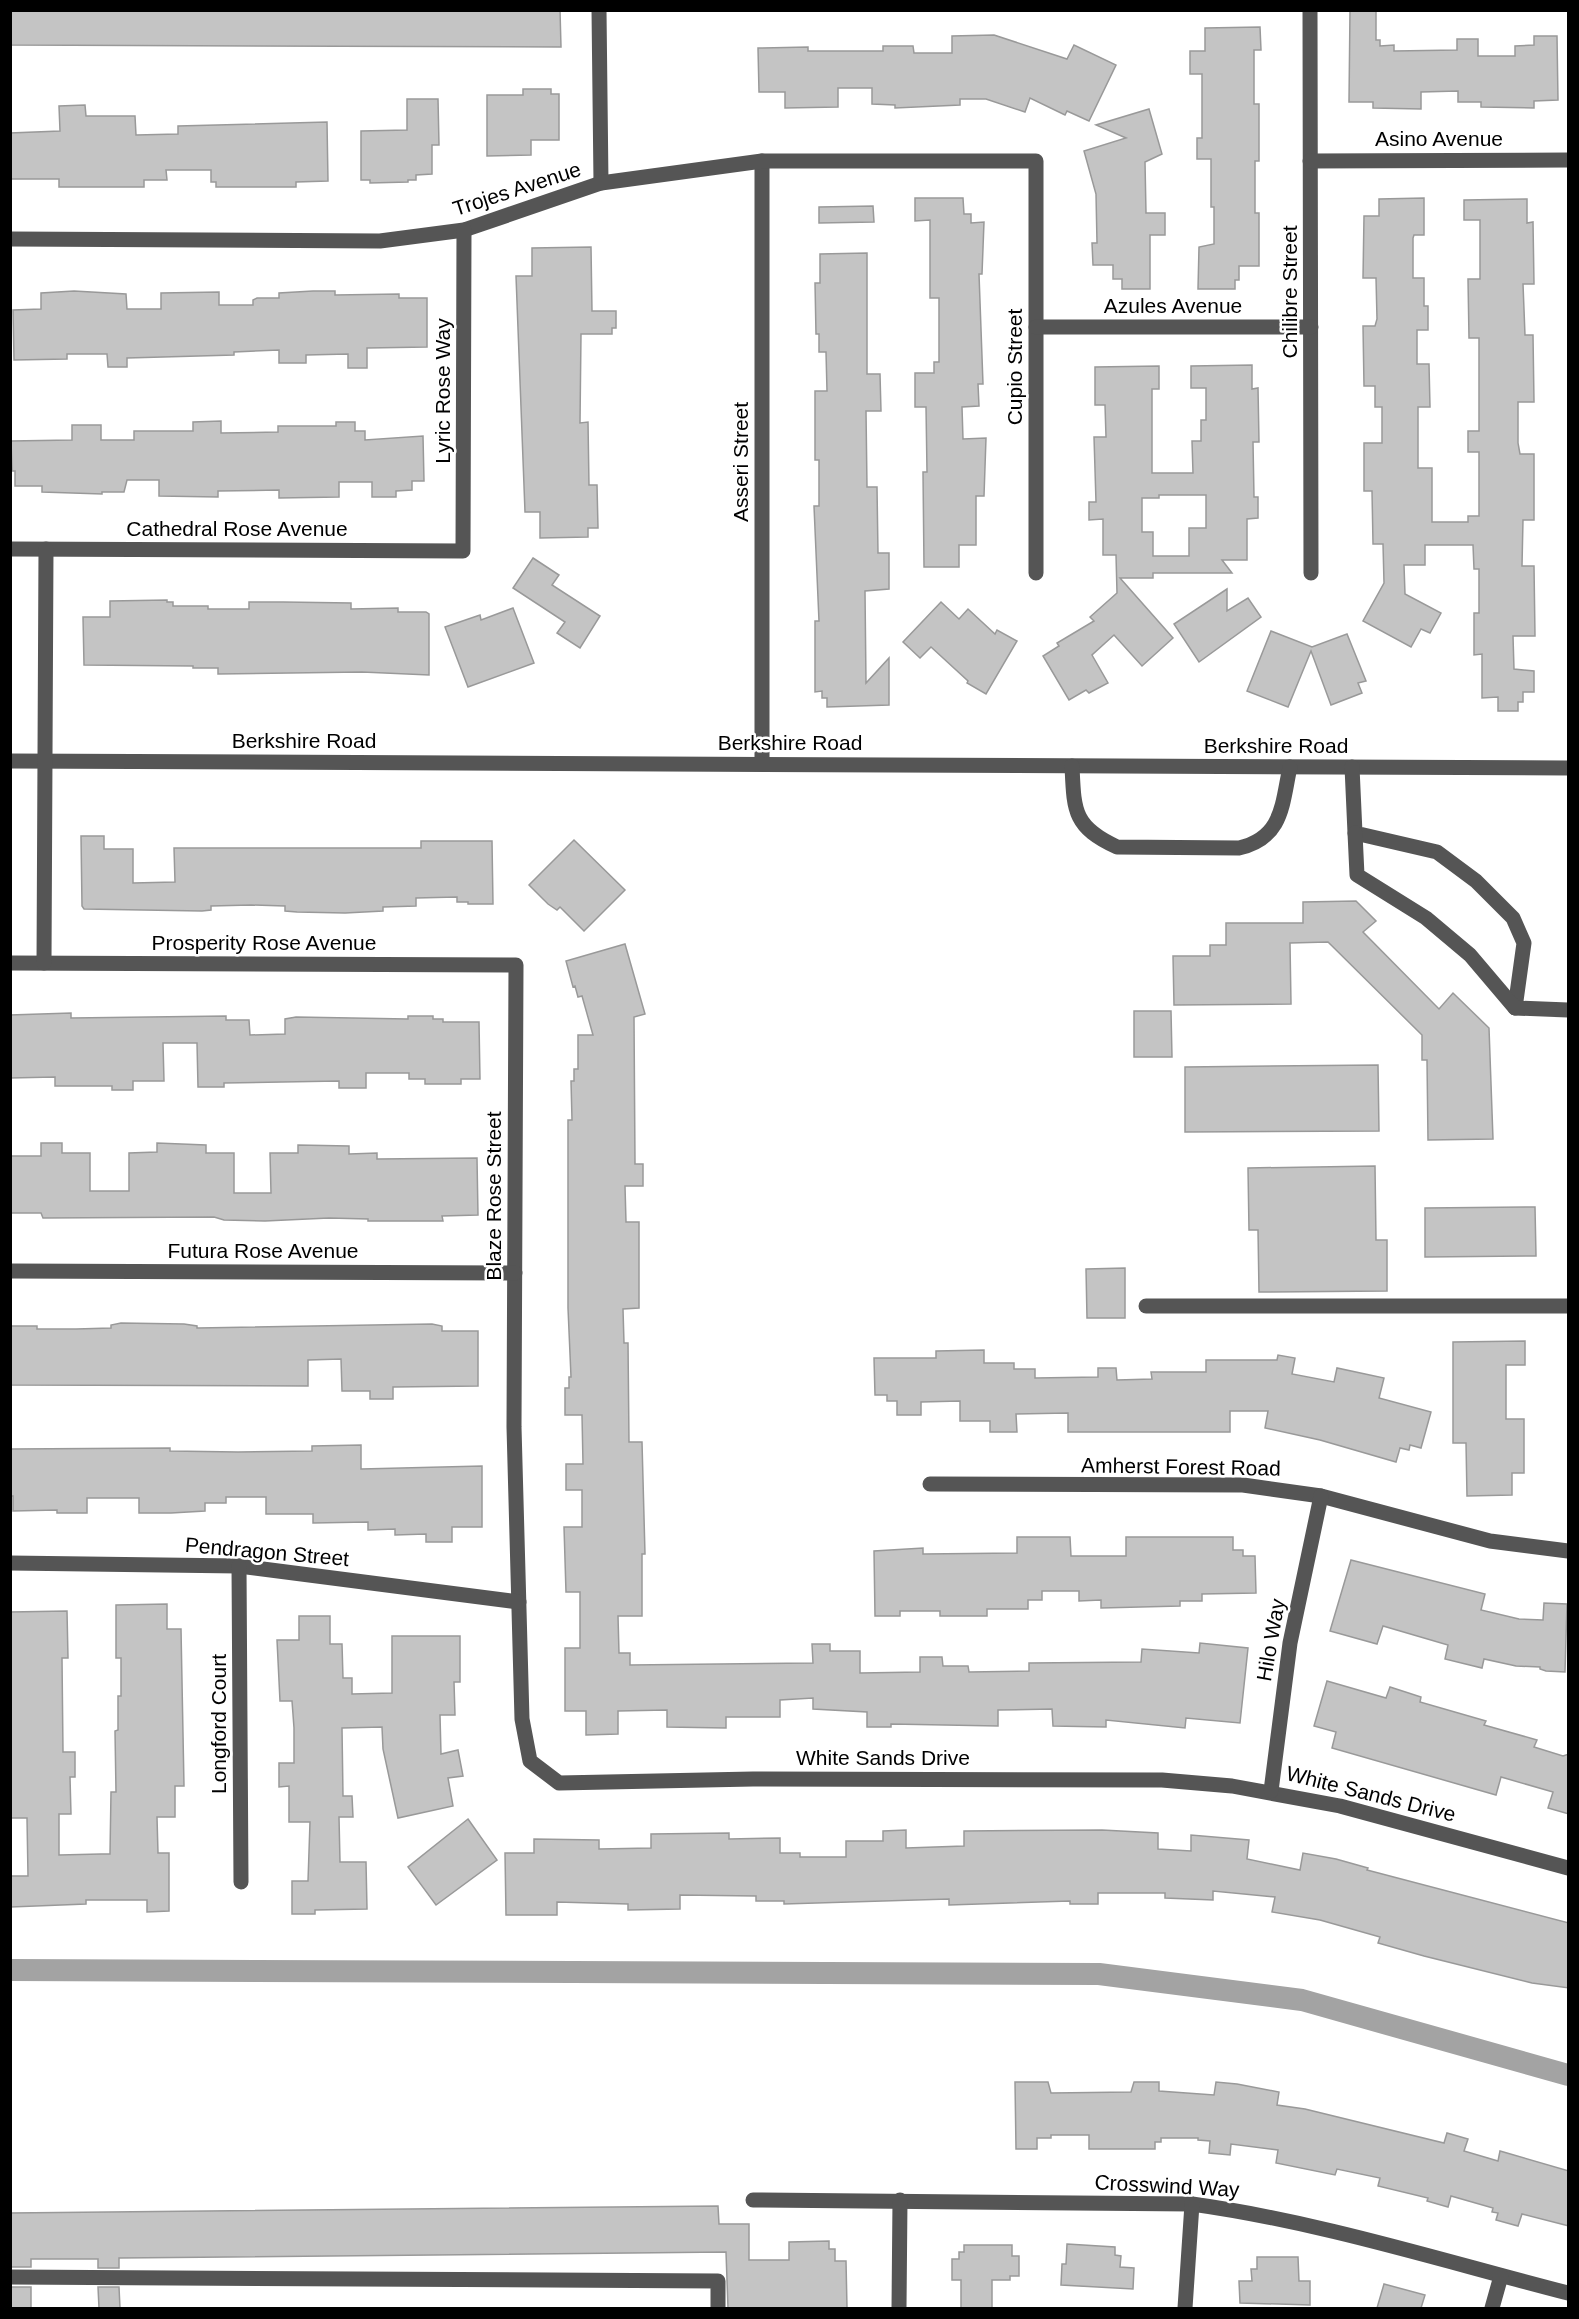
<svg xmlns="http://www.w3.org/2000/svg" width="1579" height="2319" viewBox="0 0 1579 2319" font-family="Arial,sans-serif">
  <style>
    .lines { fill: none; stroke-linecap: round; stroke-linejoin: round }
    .canal { stroke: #a3a3a3; stroke-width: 22 }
    .building { fill: #c4c4c4; stroke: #999; stroke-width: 1.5; fill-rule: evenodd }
    .minor { stroke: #555; stroke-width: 15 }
    .labels { text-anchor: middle; stroke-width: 5; stroke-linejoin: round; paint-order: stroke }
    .street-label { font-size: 21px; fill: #000; stroke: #fff }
  </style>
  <rect width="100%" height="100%" fill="#fff"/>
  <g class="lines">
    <!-- canal -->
    <path class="canal" d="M10,1970L1099,1974L1302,2000L1568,2075"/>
  </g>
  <!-- building -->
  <g class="building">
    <path d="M10,10H560L561,47L10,45Z"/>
    <path d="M1350,10H1376V40H1380V46L1394,45V51L1457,50V39H1478V56H1515V46L1534,45V36H1557L1558,100L1534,101V108L1481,107V102H1458V91L1421,92V109L1373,108V102H1349Z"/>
    <path d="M1260,27L1261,50H1254V104H1259V161H1255V213H1259V266H1239V280H1235V289H1198L1199,247L1214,244V207H1211V159H1197V138H1202V74H1190V51H1205V28Z"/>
    <path d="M994,35L1067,59L1074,45L1116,65L1089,121L1067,111L1065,115L1030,98L1025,112L986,99H960V105L895,108V105L872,104V88H838V107L785,108V92H759L758,48L808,47V51H883V46H913L914,53H952V36Z"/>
    <path d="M523,89H551V94H559V140H531V155L487,156V95H523Z"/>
    <path d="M407,99H438L439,145H432V174L416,175V180H408V182L370,183V180H361V131L407,130Z"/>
    <path d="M85,105L86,116H135L136,135L178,134V126L327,122L328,181L296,182V187H216V182H211V170H166L167,180H144V187H59V179H10V133L60,131L59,106Z"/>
    <path d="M1149,109L1162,154L1145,162L1146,213H1165V235H1150V289H1122V279H1113V265H1093L1092,243H1097L1096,194L1084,151L1126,138L1096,125Z"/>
    <path d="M915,198H963L964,214H971V223L984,222L982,274H979L983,384H978L979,406L962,407L963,439L986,438L984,496H976V545H959V567H924L923,472H927L926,407H915V373H934V362H939V298H930V220L915,221Z"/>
    <path d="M1424,198V235H1414L1413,238V278H1424V306H1428V330H1417V364H1429L1430,407H1418V468H1432V522H1468V516H1479V452H1468V431H1479V338H1469L1468,279H1480V220H1464V200L1527,199V223L1533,222L1534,284H1523L1525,335H1533L1534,402H1518V443L1520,454H1534V520H1523L1522,566H1534L1535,636H1513L1514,669L1534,671V692H1523V702H1518V711H1498V697L1482,698V654L1474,655V613H1479V569H1474L1473,545H1425V565H1404L1405,594L1441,613L1430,633L1421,629L1411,647L1363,621L1384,583L1383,544H1373L1372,491H1364V443H1382V407H1375V386H1364L1363,326H1375L1377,319L1376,278H1363L1364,216H1379V199Z"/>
    <path d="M873,206L874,222L819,223V207Z"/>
    <path d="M591,247L592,311H616V328H612V334H581L580,423L588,422L589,485H597L598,528H588V537L540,538V512H525L516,276H532V248Z"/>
    <path d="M867,253V374H880L881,411H866L867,487H877L878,553H889V589L865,591L866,683L889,658V705L827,707V698H822V691L815,692V621H819L814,506H819V460H815V391H827L826,352H819V334H816L815,283H820V254Z"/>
    <path d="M74,291L126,294L127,309H161V293L219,292V305H253V300L257,298H279V293L313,291H335V295L399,294V298H427V347L367,348V368H348V354L306,355V363H279V350L234,352V355L127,358V367H108L107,354H67V359L14,360L13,310L41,309V293Z"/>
    <path d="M1252,365V389L1258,388L1259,442H1253L1254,497H1258V518L1247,519V560H1222L1232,573H1153V578H1120L1173,638L1142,666L1114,635L1092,655L1108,683L1089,693L1086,690L1069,700L1043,656L1059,646L1057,643L1094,621L1090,617L1117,593L1116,555H1103V519L1089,520V502H1096L1094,437H1106L1105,405H1095V367L1159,366V389H1152V473H1193L1192,441H1201V420H1206V388H1191V366ZM1159,495H1206V528H1189V556H1153V532H1142V498H1159Z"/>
    <path d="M221,421V433L278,432V426H336V422H355V431H365V440L423,436L424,481H412V490L396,491V497H372V482H339V497L279,498V490L218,491V497L159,496V480H127L124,492H102V494L42,492V486H15V471H12L11,441L72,440V425H101V440H134V431H193V422Z"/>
    <path d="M533,558L559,575L552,585L600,616L580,648L557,633L565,622L513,588Z"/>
    <path d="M1227,589V611L1248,598L1261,617L1199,662L1174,624Z"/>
    <path d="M167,600V602H173V606H208V609H249V602H283L351,603V609L398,608V612H426L429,614V675L362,672L218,674V668H193V666L84,665L83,617H110V601Z"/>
    <path d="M941,602L959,619L968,609L995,634L997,630L1017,641L986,694L967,683L968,681L931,647L920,658L903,642Z"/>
    <path d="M513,608L534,663L468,687L445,627L480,615L481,620Z"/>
    <path d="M1271,631L1312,647L1347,634L1366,681L1358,683L1362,693L1331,705L1311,651L1288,707L1247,691Z"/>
    <path d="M81,836H104V849H133V883L175,882L174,848H421V841H492L493,904H468V902H457V897L416,898V906L383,907V911L345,913L297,912L285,911V906L251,905L211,906V910L202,911L84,909L82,906Z"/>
    <path d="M574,840L625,890L584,931L560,907L557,910L548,904L529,885Z"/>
    <path d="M1356,901L1376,921L1363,932L1439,1009L1453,993L1489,1028L1493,1139L1428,1140L1427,1060H1422V1035L1328,942L1290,943L1291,1004L1174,1005L1173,956H1210V945H1226V923H1303V902Z"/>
    <path d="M625,944L645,1014L634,1017L635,1164H643V1186H625L626,1222H639V1308L623,1309L624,1343H628L629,1442H642L645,1554H642V1616H618L619,1653H630V1665L813,1663L812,1644H830V1651H860V1673L920,1672V1657H942L943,1666H968L969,1672L1029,1671V1663L1141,1662L1142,1649L1199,1653L1200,1643L1248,1648L1240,1723L1186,1718L1185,1728L1106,1720V1727L1053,1726L1052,1709L998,1710V1726L891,1724V1727H867V1712L813,1709V1698L780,1700V1717H726V1728L667,1727V1710L618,1711V1734L586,1735V1711H565V1648H580V1592H566L564,1527H582V1490H566V1464H583L582,1415H565V1388H569V1377H571L568,1308V1120H572L571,1081H574V1069H578V1035H593L582,996L578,997L575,986L573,987L566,961Z"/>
    <path d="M1134,1011H1171L1172,1057H1134Z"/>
    <path d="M71,1013V1018L226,1016V1020H249L250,1035L285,1034V1019L296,1017L408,1019V1016H433V1019H443V1022H479L480,1079H461V1084H425V1079H409V1073H366V1088H339V1081L224,1083V1087H198L197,1043H163L164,1081H133V1090H112V1086H55V1077L10,1078V1015Z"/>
    <path d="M1378,1065L1379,1131L1185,1132V1067Z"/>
    <path d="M41,1143H62V1153H90V1191H129V1153L157,1152V1143L206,1145V1153H234V1193H271L270,1153H298V1145L349,1146V1154L377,1153V1159L477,1158L478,1215L442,1216L443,1221H368V1219L329,1218L265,1221L224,1220L214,1217L43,1218L41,1213H10V1156H41Z"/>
    <path d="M1375,1166L1376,1240H1387V1291L1259,1292L1258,1230H1249L1248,1168Z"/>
    <path d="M1535,1207L1536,1256L1425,1257V1208Z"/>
    <path d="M1125,1268V1318H1087L1086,1269Z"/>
    <path d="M121,1323L184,1324L197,1326V1328L432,1324L442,1326V1331H478V1386L393,1387V1399H370V1391H342L341,1359L308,1360V1386L10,1385V1326H37V1329H76L111,1328V1325Z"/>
    <path d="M1525,1341V1365H1506V1419H1524V1473H1512V1495L1467,1496L1466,1443H1453V1342Z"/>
    <path d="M984,1350V1363H1014V1369H1035V1378L1098,1377V1368H1116L1117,1380L1152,1379L1151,1372H1206V1360H1277L1278,1355L1295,1358L1292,1374L1334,1382L1337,1368L1384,1378L1379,1398L1431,1412L1421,1448L1410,1445L1409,1450L1400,1448L1396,1462L1320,1440L1265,1428L1268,1411H1230V1432H1068V1413L1016,1414L1017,1432H990V1421H960V1401L921,1402V1415H897V1401H887V1395H875L874,1358H936V1351Z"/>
    <path d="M361,1445V1469L482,1466V1527H452V1542H426V1534L395,1535V1529L368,1530V1522L313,1523V1514H266V1497H226V1503H205V1511L171,1513H139V1498H87V1513H57V1510L13,1511V1496H10V1449L170,1448V1451L238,1452L312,1451V1446Z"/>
    <path d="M1017,1537H1070L1071,1556H1126V1537H1233V1550H1243V1556H1255L1256,1593L1202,1594V1601H1180V1606L1101,1608V1600L1079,1601V1591H1042V1600H1028V1609H987V1616H940V1611H900V1616H875L874,1551L923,1548V1554L1017,1553Z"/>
    <path d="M1351,1560L1485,1594L1481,1610L1519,1619L1543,1620L1544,1603L1567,1604L1565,1672L1546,1671L1540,1669V1667L1516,1666L1484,1659L1482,1668L1445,1659L1448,1645L1383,1626L1377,1644L1330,1631Z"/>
    <path d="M167,1604V1629H181L184,1786H175V1817H157L158,1853H169V1911L147,1912V1900H86V1904L11,1907L10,1876H28L27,1818H10V1612L67,1611L68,1658H62L63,1752H75V1777H70L71,1814H59V1855L101,1854H110L111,1792H116L115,1731L118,1730V1696H121V1658H116V1605Z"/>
    <path d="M299,1616H330V1644H342L343,1678H352V1694L392,1693V1636H460V1682H454L455,1715H440L441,1754L458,1750L463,1776L448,1778L453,1806L398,1818L383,1749L382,1727L342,1728L343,1796H352L353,1817H339L340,1862H366L367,1909L315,1910V1914H292V1881H308L310,1822H289V1786L279,1787V1763H294V1728L292,1701H280L277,1640H299Z"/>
    <path d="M1327,1681L1386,1698L1390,1687L1421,1697L1420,1702L1486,1721L1484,1725L1537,1740L1534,1747L1563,1756L1569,1754V1814L1548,1808L1553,1792L1501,1777L1496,1795L1332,1748L1336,1732L1314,1726Z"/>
    <path d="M468,1819L497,1860L436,1905L408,1867Z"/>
    <path d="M906,1830V1848L964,1846V1831L1102,1830L1158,1833V1849L1191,1851V1835L1249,1840L1247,1859L1300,1870L1303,1853L1336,1859L1368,1868L1367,1870L1569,1923V1988L1532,1983L1424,1956L1378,1943L1380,1937L1320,1920L1272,1912L1275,1897L1213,1891V1900L1165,1898V1893H1098V1904H1070V1901L949,1905V1899L784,1904V1901H756V1896L680,1895V1909L628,1910V1904L557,1902V1915H506L505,1853H534V1839L599,1840V1849L651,1848V1834L729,1833V1839L780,1838V1853H800V1857H846V1841H883V1831Z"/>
    <path d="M1015,2082H1048L1051,2093L1131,2092L1134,2082H1159V2091L1214,2095L1216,2082L1237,2084L1279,2092L1277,2105L1305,2109L1444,2143L1447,2133L1468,2139L1464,2151L1498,2161L1500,2151L1569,2171V2226L1522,2214L1518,2226L1496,2220L1498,2213L1492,2212L1493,2208L1451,2196L1448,2207L1427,2201L1428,2198L1378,2186L1380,2178L1337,2169L1335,2175L1276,2163L1278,2150L1231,2144L1230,2155L1209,2153L1210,2141L1198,2140V2138H1161V2142H1155V2149H1089V2135H1051V2138H1037V2149H1016Z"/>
    <path d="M718,2206L719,2224H749V2260H789V2242L829,2241V2249H835V2261H846L847,2308H728L726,2252L119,2258V2268H98V2259H31V2267H10V2213Z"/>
    <path d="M1067,2244L1115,2247V2255L1121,2256L1120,2267L1134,2268L1133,2289L1061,2285L1062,2264H1066Z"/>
    <path d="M964,2245H1012V2256H1019V2276H1010V2280H992V2308H961V2280H952V2259H959V2252H964Z"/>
    <path d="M1257,2257H1298L1299,2281H1310V2305L1240,2303L1239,2281H1252L1251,2269H1257Z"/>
    <path d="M1384,2284L1425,2295L1421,2308H1377Z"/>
    <rect x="10" y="2287" width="21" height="21"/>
    <path d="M98,2287H119L120,2308H99Z"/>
  </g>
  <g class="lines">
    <!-- minor -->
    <g class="minor">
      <path d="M599,10L601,183"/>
      <path d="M1310,10L1311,573"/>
      <path d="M762,161V764"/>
      <path d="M1310,161L1568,160"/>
      <path d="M10,239L380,241L464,230L601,183L762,161H1036V573"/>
      <path d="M1036,327H1311"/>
      <path d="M10,549L463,551L464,230"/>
      <path d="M10,761L1568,768"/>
      <path d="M1072,766C1074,810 1073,827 1117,847L1239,848C1283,838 1282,804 1290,767"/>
      <path d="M1352,767L1355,833L1437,852L1476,881L1513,918L1524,943L1515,1008"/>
      <path d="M1355,833L1357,875L1426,918L1470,955L1515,1008L1568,1010"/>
      <path d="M10,963L516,965L514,1427L522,1719L530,1761L559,1783L753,1779L1162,1780L1232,1786L1340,1806L1568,1868"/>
      <path d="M44,963L46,549"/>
      <path d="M10,1271L515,1273"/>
      <path d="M1146,1306H1568"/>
      <path d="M930,1484L1243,1485L1321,1496L1490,1541L1568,1551"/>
      <path d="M10,1563L239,1566L519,1602"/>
      <path d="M239,1566L241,1882"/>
      <path d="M1271,1791L1290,1643L1321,1496"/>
      <path d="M753,2200L1192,2204C1321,2222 1443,2261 1568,2293"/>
      <path d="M10,2277L718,2281V2308"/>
      <path d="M899,2308L900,2200"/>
      <path d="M1185,2308L1192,2204"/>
      <path d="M1492,2308L1501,2276"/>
    </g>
  </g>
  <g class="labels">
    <!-- street labels -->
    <g class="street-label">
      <text x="1439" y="146">Asino Avenue</text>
      <text transform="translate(517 189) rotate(-18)" y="7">Trojes Avenue</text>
      <text transform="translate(1290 292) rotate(-90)" y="7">Chilibre Street</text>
      <text x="1173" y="313">Azules Avenue</text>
      <text transform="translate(1015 367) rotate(-90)" y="7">Cupio Street</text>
      <text transform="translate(443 391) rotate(-90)" y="7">Lyric Rose Way</text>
      <text transform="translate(741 462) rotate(-90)" y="7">Asseri Street</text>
      <text x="237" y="536">Cathedral Rose Avenue</text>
      <text x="304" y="748">Berkshire Road</text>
      <text x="790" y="750">Berkshire Road</text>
      <text x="1276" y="753">Berkshire Road</text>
      <text x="264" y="950">Prosperity Rose Avenue</text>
      <text transform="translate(494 1196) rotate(-90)" y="7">Blaze Rose Street</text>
      <text x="263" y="1258">Futura Rose Avenue</text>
      <text transform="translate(1181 1467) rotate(1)" y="7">Amherst Forest Road</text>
      <text transform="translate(267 1552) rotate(5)" y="7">Pendragon Street</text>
      <text transform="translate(1271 1640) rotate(-80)" y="7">Hilo Way</text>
      <text transform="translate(219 1724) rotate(-90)" y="7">Longford Court</text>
      <text x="883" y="1765">White Sands Drive</text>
      <text transform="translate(1371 1794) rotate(14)" y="7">White Sands Drive</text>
      <text transform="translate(1167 2186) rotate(3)" y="7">Crosswind Way</text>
    </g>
  </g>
  <!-- border -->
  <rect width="1579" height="2319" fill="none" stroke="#000000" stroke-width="24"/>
</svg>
